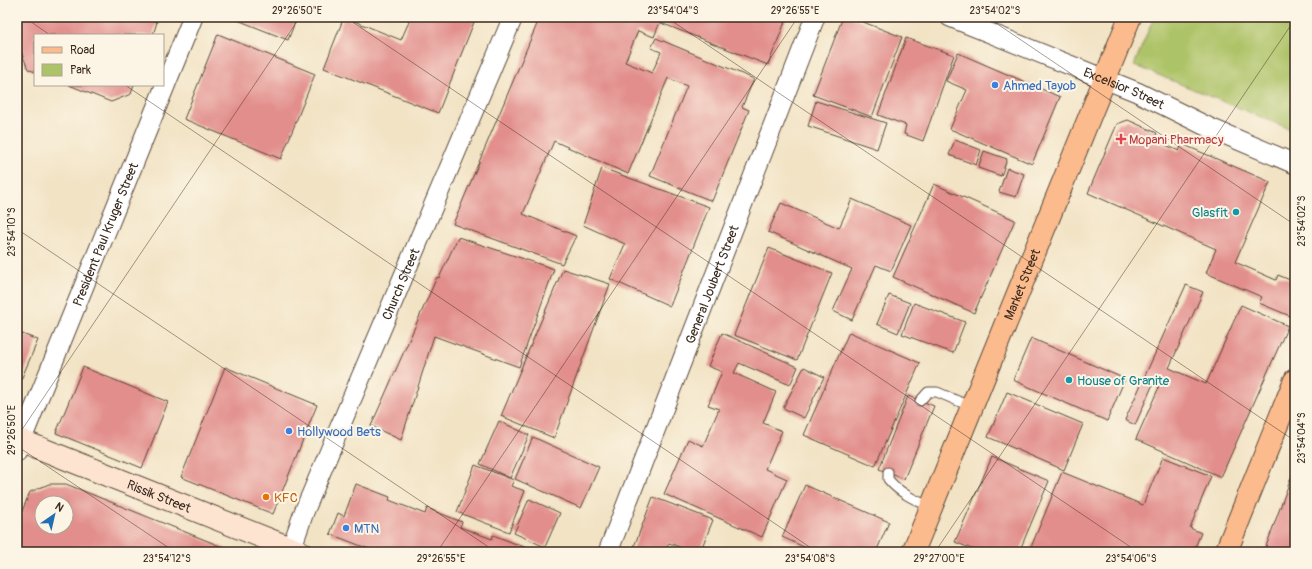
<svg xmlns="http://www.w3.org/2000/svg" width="1312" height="569" viewBox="0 0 1312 569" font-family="Pangolin,sans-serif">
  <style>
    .green { fill: #adc368; stroke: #747643 }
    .building { fill: #e28e8c; fill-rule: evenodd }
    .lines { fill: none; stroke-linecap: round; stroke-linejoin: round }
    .lane-casing { stroke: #564637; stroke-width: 11 }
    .street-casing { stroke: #564637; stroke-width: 21 }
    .secondary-casing { stroke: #564637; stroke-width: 24 }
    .primary-casing { stroke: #564637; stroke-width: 24 }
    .lane { stroke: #fff; stroke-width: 9 }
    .street { stroke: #fff; stroke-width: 19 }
    .secondary { stroke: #fde4d1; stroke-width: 22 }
    .primary { stroke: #fbbb8d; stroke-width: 22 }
    .ticks { fill: none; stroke: #3b2a1e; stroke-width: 1; stroke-opacity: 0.45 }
    .shop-dot { fill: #3f7fe0; stroke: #fcf5e5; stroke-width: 1.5 }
    .health-dot { fill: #e0444e; stroke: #fcf5e5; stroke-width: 1.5 }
    .culture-dot { fill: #0f9aa8; stroke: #fcf5e5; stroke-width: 1.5 }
    .food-dot { fill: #e8710a; stroke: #fcf5e5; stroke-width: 1.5 }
    .labels { text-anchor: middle; stroke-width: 4; stroke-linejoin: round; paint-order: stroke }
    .shop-label { font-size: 13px; fill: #366cbe; stroke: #fcf5e5; text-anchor: start }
    .street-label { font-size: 13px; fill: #3b2a1e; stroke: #fcf5e5 }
    .health-label { font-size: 13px; fill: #be3a42; stroke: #fcf5e5; text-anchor: start }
    .culture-label { font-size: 13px; fill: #0d838f; stroke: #fcf5e5; text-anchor: end }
    .food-label { font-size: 13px; fill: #c56008; stroke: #fcf5e5; text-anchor: start }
    .neatline { fill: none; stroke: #3b2a1e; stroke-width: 1.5 }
    .ticks-label { font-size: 10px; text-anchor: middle; fill: #3b2a1e }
  </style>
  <rect width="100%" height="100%" fill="#fcf5e5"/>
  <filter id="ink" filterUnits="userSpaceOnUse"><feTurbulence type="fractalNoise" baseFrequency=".025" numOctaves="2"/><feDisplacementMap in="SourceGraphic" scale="8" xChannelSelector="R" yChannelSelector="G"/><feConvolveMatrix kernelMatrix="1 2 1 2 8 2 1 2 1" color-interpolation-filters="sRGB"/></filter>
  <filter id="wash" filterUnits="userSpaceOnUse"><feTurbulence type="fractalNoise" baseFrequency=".012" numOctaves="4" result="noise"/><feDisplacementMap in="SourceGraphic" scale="16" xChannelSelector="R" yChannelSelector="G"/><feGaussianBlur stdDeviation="0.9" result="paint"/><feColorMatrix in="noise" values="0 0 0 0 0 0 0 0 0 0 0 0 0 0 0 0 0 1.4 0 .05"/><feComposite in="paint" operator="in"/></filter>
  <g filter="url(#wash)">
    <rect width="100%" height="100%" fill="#f2e3c5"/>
    <!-- green -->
    <path class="green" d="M1154,17H1295V131L1134,65Z"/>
    <g id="blocks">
      <!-- building -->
      <g class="building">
        <path d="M17,17H144L157,22L153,35H35V72L28,69L17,41Z"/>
        <path d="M230,17H297L288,40Z"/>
        <path d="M344,17L401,40L411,17H476L438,113L324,68Z"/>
        <path d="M540,17H662L654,37L638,31L625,62L652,73L661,52L651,48L656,38L754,79L742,107L749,110L712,201L650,176L687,86L668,78L628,174L554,141L523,214L576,236L562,264L453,224Z"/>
        <path d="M663,17H787L768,65L661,23Z"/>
        <path d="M843,17H850L902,37L872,117L813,95Z"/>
        <path d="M218,34L315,74L281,159L184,119Z"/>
        <path d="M906,38L954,55L923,141L904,134L906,125L878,115Z"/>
        <path d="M958,53L1060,97L1032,164L950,129L967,90L946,81Z"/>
        <path d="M69,85H134L131,94L111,102Z"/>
        <path d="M816,101L886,123L877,149L808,126Z"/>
        <path d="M1128,120L1157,133L1154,140L1179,151L1182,144L1270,182L1235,262L1276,280L1278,275L1295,282V304L1290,316L1259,303L1262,297L1206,273L1216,249L1088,193L1117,124Z"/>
        <path d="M955,140L981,150L976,165L949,155Z"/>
        <path d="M984,151L1007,159L1001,176L978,168Z"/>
        <path d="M602,168L709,207L670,306L610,279L625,244L583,225Z"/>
        <path d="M1007,168L1024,174L1016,197L999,192Z"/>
        <path d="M934,184L1015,220L974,313L893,277Z"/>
        <path d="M852,199L911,225L891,271L876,265L852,320L833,311L852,269L768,232L781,203L839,228Z"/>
        <path d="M458,237L554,269L519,367L434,336L401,440L371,426L437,277L439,278Z"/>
        <path d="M769,248L832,273L797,360L734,335Z"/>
        <path d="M563,269L610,284L554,438L501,416Z"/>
        <path d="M1186,285L1203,292L1169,368L1206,384L1241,305L1288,326L1221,477L1136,439L1159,387L1153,384L1135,425L1125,420Z"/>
        <path d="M889,295L910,303L898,333L877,324Z"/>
        <path d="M914,303L965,322L953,353L902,334Z"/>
        <path d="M17,332L38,340L17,389Z"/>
        <path d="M849,332L920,363L875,466L804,435Z"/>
        <path d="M722,333L798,367L790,385L739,363L734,373L776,392L763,423L782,431L765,469L787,479L762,537L664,494L688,439L703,446L719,409L708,405L722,372L708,366Z"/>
        <path d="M1031,338L1125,379L1107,421L1013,380Z"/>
        <path d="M83,367L168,402L142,468L56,433Z"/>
        <path d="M225,367L317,405L273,514L181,477Z"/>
        <path d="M804,367L824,377L804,418L783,408Z"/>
        <path d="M1007,392L1083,424L1064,470L988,437Z"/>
        <path d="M908,396L934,406L904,479L879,469Z"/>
        <path d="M499,421L529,435L510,478L480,464Z"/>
        <path d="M533,437L599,467L581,508L515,479Z"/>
        <path d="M992,457L1049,481L1019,552H979L955,542Z"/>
        <path d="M1163,457L1211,476L1190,528L1201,533L1193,552H1029L1062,472L1143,505Z"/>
        <path d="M475,465L514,480L511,486L525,491L509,532L457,512Z"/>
        <path d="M1295,467V552H1264Z"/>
        <path d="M49,484H66L235,552H17V523L30,492ZM42,503H66V527H42Z"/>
        <path d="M356,484L390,497L389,500L425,514L427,508L462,522L460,527L492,539L493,535L537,552H377L330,534L338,513L344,516Z"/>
        <path d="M805,485L889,522L876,552H815L782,537Z"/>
        <path d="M653,497L713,520L700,552H692L669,543L665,552H632Z"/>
        <path d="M529,499L560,513L545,547L514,533Z"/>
      </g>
    </g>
  </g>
  <g filter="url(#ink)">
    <use href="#blocks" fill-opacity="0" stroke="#564637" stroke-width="1"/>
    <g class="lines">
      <defs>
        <g id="lane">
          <path d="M920,401L928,392H937L972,407"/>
          <path d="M888,472V479C899,493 915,500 931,507"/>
        </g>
        <g id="street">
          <path id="s1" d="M950,17L1137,92L1210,128L1295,164"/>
          <path id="s2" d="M17,451L193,17"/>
          <path id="s3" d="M290,552L304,512L513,17"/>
          <path id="s4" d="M608,552L815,17"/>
        </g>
        <g id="secondary">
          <path id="s5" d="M17,439L300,552"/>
        </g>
        <g id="primary">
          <path id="s6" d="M913,552L1130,17"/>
          <path d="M1226,552L1295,380"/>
        </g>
      </defs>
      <!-- lane casing -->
      <use href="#lane" class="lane-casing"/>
      <!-- street casing -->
      <use href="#street" class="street-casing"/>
      <!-- secondary casing -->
      <use href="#secondary" class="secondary-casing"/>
      <!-- primary casing -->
      <use href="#primary" class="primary-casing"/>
      <!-- lane -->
      <use href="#lane" class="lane"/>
      <!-- street -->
      <use href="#street" class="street"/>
      <!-- secondary -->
      <use href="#secondary" class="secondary"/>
      <!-- primary -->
      <use href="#primary" class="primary"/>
    </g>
  </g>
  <!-- ticks -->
  <path class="ticks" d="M24,17L50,35M345,17L1138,552M666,17L1295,441M987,17L1295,225M125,85L817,552M17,229L496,552M17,437L300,17M17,446L175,552M437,552L798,17M935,552L1295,19"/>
  <!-- markers -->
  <g class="shop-dot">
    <circle cx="995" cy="85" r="4"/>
    <circle cx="289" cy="431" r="4"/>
    <circle cx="346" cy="528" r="4"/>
  </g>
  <path class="health-dot" d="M1119 133h4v4h4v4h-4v4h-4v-4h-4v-4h4z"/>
  <g class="culture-dot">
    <circle cx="1236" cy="212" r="4"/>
    <circle cx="1069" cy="380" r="4"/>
  </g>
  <circle class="food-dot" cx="266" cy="497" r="4"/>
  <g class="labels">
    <!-- shop labels -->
    <g class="shop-label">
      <text x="1003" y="90">Ahmed Tayob</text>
      <text x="297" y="436">Hollywood Bets</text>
      <text x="354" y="533">MTN</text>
    </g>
    <!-- street labels -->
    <g class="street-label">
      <text dy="5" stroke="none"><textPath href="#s1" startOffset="188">Excelsior Street</textPath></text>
      <text dy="5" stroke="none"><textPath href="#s2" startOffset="234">President Paul Kruger Street</textPath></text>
      <text dy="5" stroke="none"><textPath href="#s3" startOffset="290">Church Street</textPath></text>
      <text dy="5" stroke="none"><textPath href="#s4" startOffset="287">General Joubert Street</textPath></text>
      <text dy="5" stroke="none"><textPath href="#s6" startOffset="289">Market Street</textPath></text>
      <text dy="5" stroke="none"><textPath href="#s5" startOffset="153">Rissik Street</textPath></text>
    </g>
    <!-- health labels -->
    <g class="health-label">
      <text x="1129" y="144">Mopani Pharmacy</text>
    </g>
    <!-- culture labels -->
    <g class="culture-label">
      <text x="1228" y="217">Glasfit</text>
      <text x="1077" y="385" text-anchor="start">House of Granite</text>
    </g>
    <!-- food labels -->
    <g class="food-label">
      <text x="274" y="502">KFC</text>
    </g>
  </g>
  <!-- margin -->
  <rect width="1312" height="569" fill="none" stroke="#fcf5e5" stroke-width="44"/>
  <!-- legend -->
  <rect x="34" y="34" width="130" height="52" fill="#fcf5e5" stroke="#afa495"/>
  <rect x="42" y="47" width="20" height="6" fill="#fbbb8d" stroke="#afa495"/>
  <text x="70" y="54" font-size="12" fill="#3b2a1e">Road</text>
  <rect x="42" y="64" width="20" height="12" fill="#adc368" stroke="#afa495"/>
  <text x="70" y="74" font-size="12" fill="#3b2a1e">Park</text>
  <!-- north arrow -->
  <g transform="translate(54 515) rotate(34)"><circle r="19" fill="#fcf5e5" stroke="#afa495"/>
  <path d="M0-3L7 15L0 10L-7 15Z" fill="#1f6fb2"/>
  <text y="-6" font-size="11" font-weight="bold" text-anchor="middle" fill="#3b2a1e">N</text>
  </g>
  <rect x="22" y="22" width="1268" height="525" class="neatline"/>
  <g class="ticks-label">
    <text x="297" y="14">29°26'50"E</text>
    <text x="673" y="14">23°54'04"S</text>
    <text x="795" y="14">29°26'55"E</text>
    <text x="995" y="14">23°54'02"S</text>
    <text transform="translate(1301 221) rotate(-90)" y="4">23°54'02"S</text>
    <text transform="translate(11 232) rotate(-90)" y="4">23°54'10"S</text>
    <text transform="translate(11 430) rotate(-90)" y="4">29°26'50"E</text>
    <text transform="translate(1301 438) rotate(-90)" y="4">23°54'04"S</text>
    <text x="167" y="562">23°54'12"S</text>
    <text x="441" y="562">29°26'55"E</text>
    <text x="810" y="562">23°54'08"S</text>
    <text x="939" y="562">29°27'00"E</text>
    <text x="1131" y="562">23°54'06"S</text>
  </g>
</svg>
